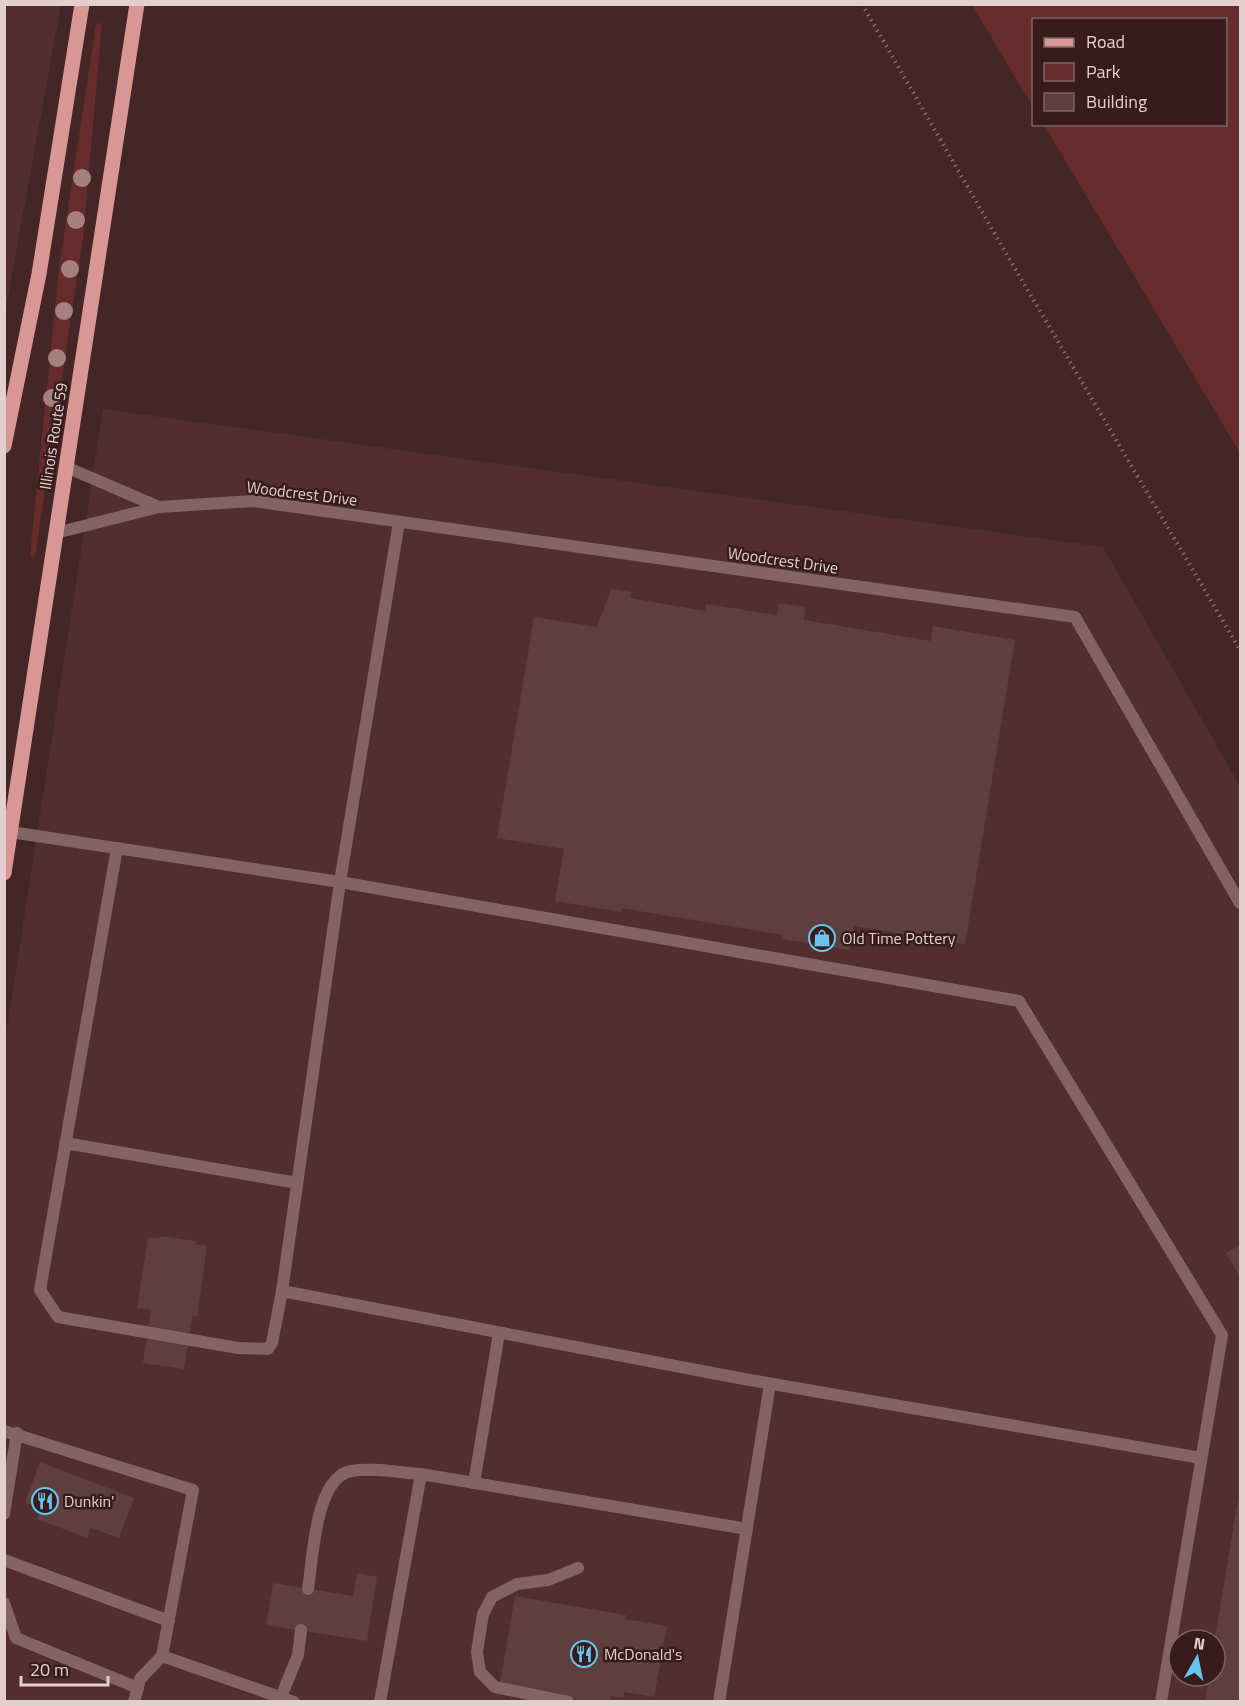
<svg xmlns="http://www.w3.org/2000/svg" width="1245" height="1706" viewBox="0 0 1245 1706" font-family="'Titillium Web',sans-serif">
  <style>
    .built { fill: #522e2e; fill-rule: evenodd }
    .green { fill: #662c2d }
    .building { fill: #5e3f3e }
    .lines { fill: none; stroke-linecap: round; stroke-linejoin: round }
    .path { stroke: #856c6b; stroke-width: 4; stroke-dasharray: 1.5 4.5; stroke-linecap: butt }
    .lane { stroke: #846463; stroke-width: 12 }
    .street { stroke: #846463; stroke-width: 12 }
    .primary { stroke: #d89795; stroke-width: 15 }
    .tree { fill: #a5807f }
    .labels { text-anchor: middle; stroke-width: 5; stroke-linejoin: round; paint-order: stroke }
    .street-label { font-size: 16px; fill: #e2cfce; stroke: #381c1c }
    .poi-label { font-size: 16px; fill: #e2cfce; stroke: #381c1c; text-anchor: start }
  </style>
  <rect width="100%" height="100%" fill="#432625"/>
  <!-- built -->
  <g class="built">
    <path d="M5,4L61,5L5,313L4,5Z"/>
    <path d="M103,409L1103,547L1240,786V1701L5,1702V1041ZM1179,1640H1215V1676H1179Z"/>
  </g>
  <!-- green -->
  <g class="green">
    <path d="M972,5H1240V453L1044,125L1226,124V20H1034L1033,107Z"/>
    <path d="M102,23L83,238L35,557L30,556L59,268L96,24Z"/>
  </g>
  <!-- building -->
  <g class="building">
    <path d="M611,589L631,592L630,598L705,611L706,604L777,615L779,603L806,607L804,620L931,641L933,626L1015,640L965,944L854,926L849,950L782,939L783,935L621,908V912L555,901L564,849L497,838L534,617L597,627Z"/>
    <path d="M161,1236L196,1241V1244L207,1246L197,1317L192,1316L184,1369L143,1363L151,1310L137,1308L148,1237L160,1238Z"/>
    <path d="M1240,1245V1277L1226,1253Z"/>
    <path d="M40,1462L134,1498L119,1538L91,1528L87,1538L37,1519L41,1509L25,1502Z"/>
    <path d="M1239,1493L1240,1702H1205L1209,1676H1215V1639Z"/>
    <path d="M357,1573L377,1577L367,1641L266,1625L273,1583L353,1596Z"/>
    <path d="M515,1596L626,1615L625,1619L667,1626L654,1697L624,1692L623,1698L611,1696L610,1702H590L500,1683Z"/>
  </g>
  <g class="lines">
    <!-- path -->
    <path class="path" d="M862,4L1007,255L1240,650"/>
    <!-- lane -->
    <g class="lane">
      <path d="M399,522L340,882L282,1291L744,1379L1201,1458"/>
      <path d="M4,831L340,882L1019,1001L1222,1335L1161,1702"/>
      <path d="M117,848L40,1290L58,1317L238,1348L268,1349L272,1343L282,1291"/>
      <path d="M65,1143L297,1183"/>
      <path d="M4,1431L193,1490L162,1656L140,1679L134,1702"/>
      <path d="M474,1483L499,1333"/>
      <path d="M4,1514L17,1433"/>
      <path d="M4,1560L169,1621"/>
      <path d="M308,1589C313,1558 315,1476 352,1471C374,1467 400,1473 421,1474"/>
      <path d="M4,1603L16,1638L138,1688"/>
      <path d="M162,1656L294,1702"/>
      <path d="M281,1697L298,1655L301,1630"/>
      <path d="M380,1702L421,1474L747,1529"/>
      <path d="M568,1702L495,1687L480,1672L477,1652L483,1614L492,1597L517,1584L548,1580L578,1568"/>
      <path d="M719,1702L770,1384"/>
    </g>
    <!-- street -->
    <g class="street">
      <path d="M66,467L159,507"/>
      <path d="M56,533L159,507L253,501L1075,617L1240,903"/>
    </g>
    <!-- primary -->
    <g class="primary">
      <path d="M4,446L39,274L82,4"/>
      <path d="M4,873L137,4"/>
    </g>
  </g>
  <!-- trees -->
  <g class="tree">
    <circle cx="82" cy="178" r="9"/>
    <circle cx="76" cy="220" r="9"/>
    <circle cx="70" cy="269" r="9"/>
    <circle cx="64" cy="311" r="9"/>
    <circle cx="57" cy="358" r="9"/>
    <circle cx="52" cy="398" r="9"/>
  </g>
  <!-- icons -->
  <defs>
    <symbol id="shop-ring" viewBox="-11 -11 22 22"><circle r="9.5" fill="#381c1c" stroke="#67c4f0" stroke-width="1.5"/><path d="M-5-2.5h2.3a2.7 3.5 0 0 1 5.4 0H5L5.5 6h-11ZM-1.5-2.5h3a1.5 2.3 0 0 0-3 0Z" fill="#67c4f0"/></symbol>
    <symbol id="restaurant-ring" viewBox="-11 -11 22 22"><circle r="9.5" fill="#381c1c" stroke="#67c4f0" stroke-width="1.5"/><path d="M-5-6h1v4h1v-4h1v4h1v-4h1v5L-1.5 .5V6h-2V.5L-5-1ZM5-6V6H3V1.5H1.5Q1.5-4 5-6Z" fill="#67c4f0"/></symbol>
  </defs>
  <g fill-rule="evenodd">
    <use href="#shop-ring" x="807" y="923" width="30" height="30"/>
    <use href="#restaurant-ring" x="30" y="1486" width="30" height="30"/>
    <use href="#restaurant-ring" x="569" y="1639" width="30" height="30"/>
  </g>
  <g class="labels">
    <!-- street labels -->
    <g class="street-label">
      <text transform="translate(53 436) rotate(-81)" y="6">Illinois Route 59</text>
      <text transform="translate(302 493) rotate(7)" y="6">Woodcrest Drive</text>
      <text transform="translate(783 560) rotate(8)" y="6">Woodcrest Drive</text>
    </g>
    <!-- poi labels -->
    <g class="poi-label">
      <text x="842" y="944">Old Time Pottery</text>
      <text x="64" y="1507">Dunkin'</text>
      <text x="604" y="1660">McDonald's</text>
    </g>
  </g>
  <!-- border -->
  <rect width="1245" height="1706" fill="none" stroke="#e2cfce" stroke-width="12"/>
  <!-- legend -->
  <rect x="1032" y="18" width="195" height="108" fill="#381c1c" stroke="#7c6463" stroke-width="1.5"/>
  <rect x="1044" y="38" width="30" height="9" fill="#d89795" stroke="#7c6463" stroke-width="1.5"/>
  <text x="1086" y="48" font-size="18" fill="#e2cfce">Road</text>
  <rect x="1044" y="63" width="30" height="18" fill="#662c2d" stroke="#7c6463" stroke-width="1.5"/>
  <text x="1086" y="78" font-size="18" fill="#e2cfce">Park</text>
  <rect x="1044" y="93" width="30" height="18" fill="#5e3f3e" stroke="#7c6463" stroke-width="1.5"/>
  <text x="1086" y="108" font-size="18" fill="#e2cfce">Building</text>
  <!-- north arrow -->
  <g transform="translate(1197 1658) rotate(9)"><circle r="28" fill="#381c1c" stroke="#7c6463" stroke-width="1.5"/>
  <path d="M0-4.5L10 22L0 15L-10 22Z" fill="#67c4f0"/>
  <text y="-9" font-size="16" font-weight="bold" text-anchor="middle" fill="#e2cfce">N</text>
  </g>
  <!-- scale -->
  <path d="M21 1676v9h87v-9" fill="none" stroke="#e2cfce" stroke-width="3"/>
  <text x="30" y="1676" font-size="18" fill="#e2cfce" stroke="#381c1c" stroke-width="4.5" paint-order="stroke">20 m</text>
</svg>
